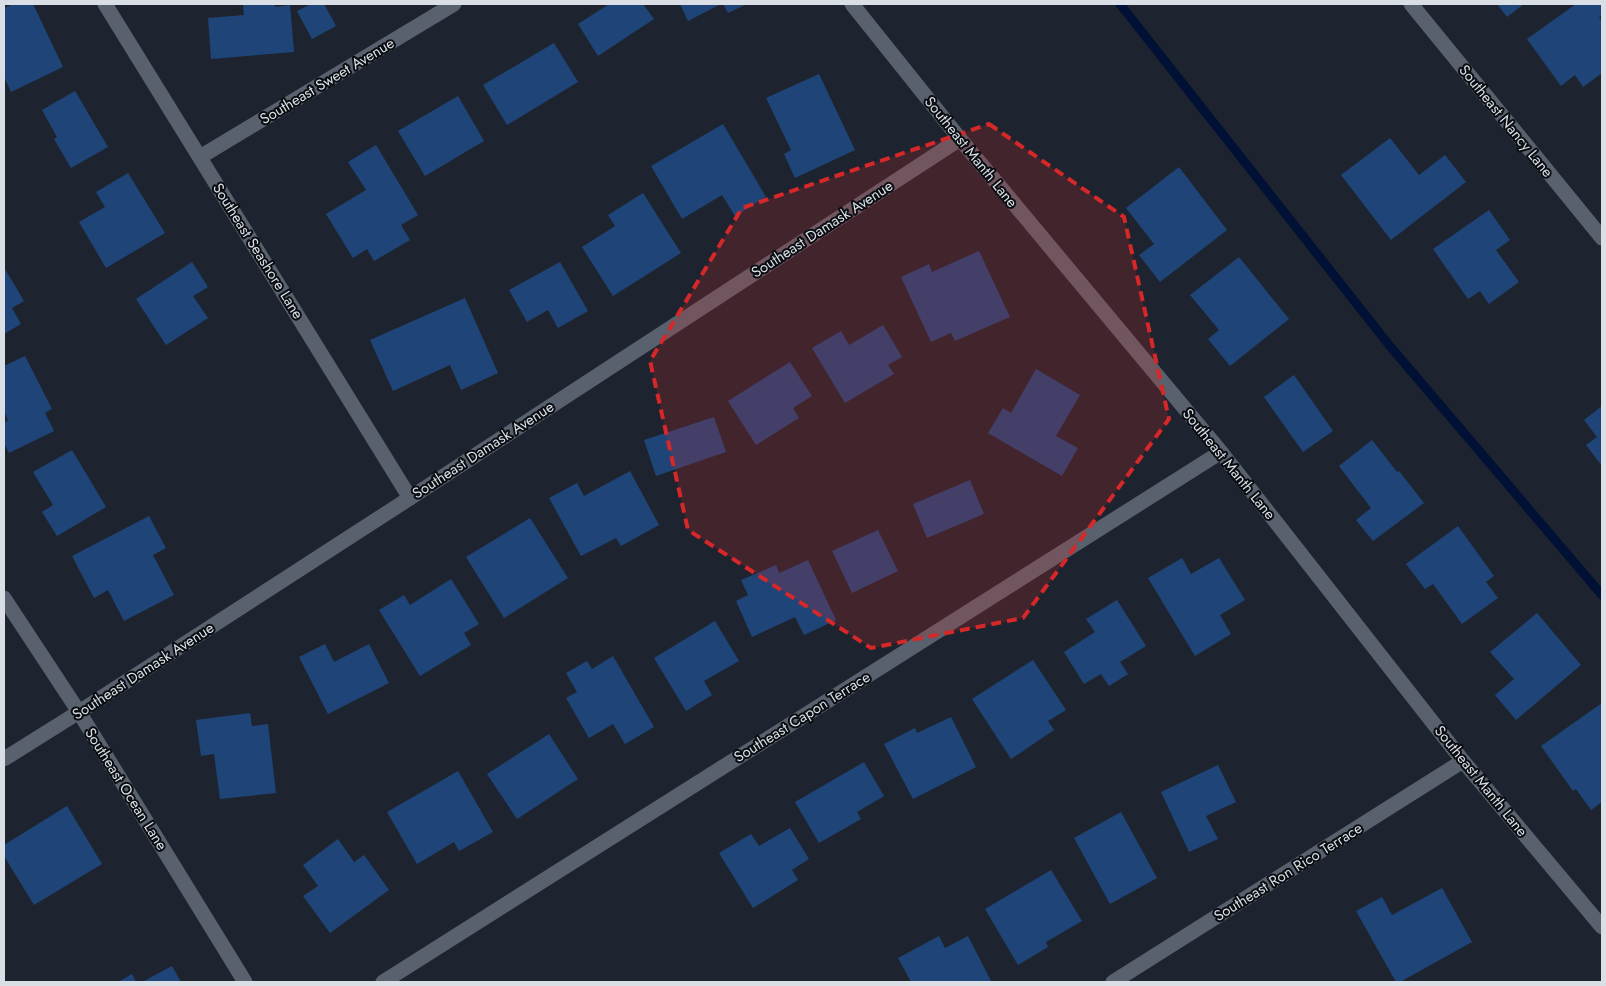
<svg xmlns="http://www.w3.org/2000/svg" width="1606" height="986" viewBox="0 0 1606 986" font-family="Jost,sans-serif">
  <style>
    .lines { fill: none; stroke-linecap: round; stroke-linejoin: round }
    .stream { stroke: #001135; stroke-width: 9 }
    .building { fill: #1f4578 }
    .minor { stroke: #58616d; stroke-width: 15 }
    .marked { fill: #d62828; fill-opacity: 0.2; stroke: #d62828; stroke-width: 4; stroke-dasharray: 10 6; stroke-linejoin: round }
    .labels { text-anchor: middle; stroke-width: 4; stroke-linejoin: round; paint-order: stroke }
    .street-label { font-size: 15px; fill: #dadfe6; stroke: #0a0d12 }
  </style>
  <rect width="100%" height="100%" fill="#1d242f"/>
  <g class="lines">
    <!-- stream -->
    <path class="stream" d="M1120,4L1389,345L1602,595"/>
  </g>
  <!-- building -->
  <g class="building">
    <path d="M13,4H33L63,67L11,92L4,77V8Z"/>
    <path d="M243,4H275V7L290,5L294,52L211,59L208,18L244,15Z"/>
    <path d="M311,4H324L336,26L312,39L297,11Z"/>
    <path d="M609,4H643L654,19L598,56L578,24Z"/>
    <path d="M680,4H721L688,21Z"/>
    <path d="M723,4H747L728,13Z"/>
    <path d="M1497,4H1524L1507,17Z"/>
    <path d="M1576,4H1602V15L1599,17L1602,22V73L1583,87L1575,75L1561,86L1527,39Z"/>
    <path d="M554,43L578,82L507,125L483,85Z"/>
    <path d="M819,74L855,150L795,178L784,154L791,150L766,98Z"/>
    <path d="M75,91L108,147L71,168L54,139L57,137L42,110Z"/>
    <path d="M458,96L484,141L425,176L398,131Z"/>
    <path d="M723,124L766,197L735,216L722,195L682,219L651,166Z"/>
    <path d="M1390,138L1419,175L1445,155L1466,182L1391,240L1341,175Z"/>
    <path d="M376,145L418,215L401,225L410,240L374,261L367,249L353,258L326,214L366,190L348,162Z"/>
    <path d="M1179,167L1227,230L1160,282L1139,255L1154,244L1126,208Z"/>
    <path d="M128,173L165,233L106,268L79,222L105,207L96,192Z"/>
    <path d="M643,193L681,253L613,296L582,247L615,226L608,215Z"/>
    <path d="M1489,210L1510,240L1496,250L1519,282L1489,304L1480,291L1468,299L1433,249Z"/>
    <path d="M979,251L1010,317L955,341L951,333L931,342L901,277L929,264L932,272Z"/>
    <path d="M1239,257L1289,319L1230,366L1208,339L1219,330L1190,295Z"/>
    <path d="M192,262L208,287L193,296L208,318L166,345L136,299Z"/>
    <path d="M560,262L588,311L558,328L548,310L527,322L509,290Z"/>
    <path d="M5,269L24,301L12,308L21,324L4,334V270Z"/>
    <path d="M465,298L498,373L461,390L450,365L393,391L370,340Z"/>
    <path d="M883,325L902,357L888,365L894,374L845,403L812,348L841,331L849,345Z"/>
    <path d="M25,356L52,409L45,413L54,431L9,453L4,443V423L8,420L4,411V366Z"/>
    <path d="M790,362L812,396L793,408L799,418L756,445L728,401Z"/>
    <path d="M1036,369L1080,395L1056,436L1078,448L1062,476L988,433L1003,408L1011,413Z"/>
    <path d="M1294,375L1333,431L1303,452L1264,397Z"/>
    <path d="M1602,406V466L1586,445L1597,437L1584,420Z"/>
    <path d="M714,417L726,452L656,476L644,440Z"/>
    <path d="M1372,440L1397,472L1399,471L1424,503L1373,541L1356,520L1371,508L1339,466Z"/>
    <path d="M72,450L106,507L57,536L42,512L53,505L33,472Z"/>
    <path d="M630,471L659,525L621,546L616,538L581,556L549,498L577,483L584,496Z"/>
    <path d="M970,480L984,514L927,538L913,504Z"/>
    <path d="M149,516L166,548L153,555L174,595L124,621L108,590L94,598L72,556Z"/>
    <path d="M530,518L568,578L504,618L466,557Z"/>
    <path d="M1458,526L1494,576L1486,582L1498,598L1462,624L1433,584L1425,589L1406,564Z"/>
    <path d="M878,530L898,571L852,593L832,551Z"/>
    <path d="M1182,558L1191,574L1219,558L1245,600L1220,615L1231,634L1195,656L1148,578Z"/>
    <path d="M808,560L836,620L804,635L795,617L752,637L736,601L748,595L741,580L776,565L779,573Z"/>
    <path d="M451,579L479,624L464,633L471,645L420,676L379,610L404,595L410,605Z"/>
    <path d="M1117,600L1146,646L1120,662L1128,674L1109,686L1101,674L1084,684L1064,652L1095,632L1086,619Z"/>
    <path d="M1537,613L1581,665L1516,720L1495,695L1514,679L1490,652Z"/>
    <path d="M715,621L739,661L704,681L712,695L686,711L654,658Z"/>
    <path d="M325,644L334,662L369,644L389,683L328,714L299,657Z"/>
    <path d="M613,656L654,727L625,744L613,724L589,738L566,698L577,692L566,673L587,661L592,669Z"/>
    <path d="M1033,660L1066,710L1048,721L1054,730L1011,759L972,699Z"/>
    <path d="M1602,703V802L1591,810L1576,789L1573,791L1541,746Z"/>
    <path d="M250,713L252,726L268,724L276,793L220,799L214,754L201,756L196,720Z"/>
    <path d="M951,717L976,767L913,799L884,744L915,728L917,733Z"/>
    <path d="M549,734L578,779L517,819L487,774Z"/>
    <path d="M864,762L884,796L857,812L861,819L819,843L795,802Z"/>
    <path d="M1218,765L1236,802L1206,816L1218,839L1189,852L1161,792Z"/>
    <path d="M458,771L493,832L459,851L454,842L417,864L387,812Z"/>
    <path d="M67,806L102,864L34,905L4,856V845Z"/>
    <path d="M1121,812L1157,878L1110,904L1074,838Z"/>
    <path d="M790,828L809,859L792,870L798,880L753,908L719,853L751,834L759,846Z"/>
    <path d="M338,839L354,862L364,855L389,890L330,933L303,896L318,886L303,865Z"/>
    <path d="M1051,870L1082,921L1046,942L1048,947L1018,965L985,909Z"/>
    <path d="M1442,888L1472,942L1400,982H1396L1356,911L1382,897L1392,915Z"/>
    <path d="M939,936L945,948L968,936L991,981L911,982L898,958Z"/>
    <path d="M172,966L181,982H142Z"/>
    <path d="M132,974L136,982H118Z"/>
  </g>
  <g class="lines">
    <!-- minor -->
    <g class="minor">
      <path d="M105,4L410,498"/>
      <path d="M852,4L960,139L1221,452L1463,761L1602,927"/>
      <path d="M1411,4L1602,238"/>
      <path d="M200,157L454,4"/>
      <path d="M4,598L79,712L245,982"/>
      <path d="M4,759L79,712L410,498L960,139"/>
      <path d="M383,982L1221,452"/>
      <path d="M1113,982L1463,761"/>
    </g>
  </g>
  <!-- marked area -->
  <path class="marked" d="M989,124L1124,217L1169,419L1023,618L871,648L688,530L650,361L742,208Z"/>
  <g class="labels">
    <!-- street labels -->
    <g class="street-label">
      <text transform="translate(327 81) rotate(-31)" y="5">Southeast Sweet Avenue</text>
      <text transform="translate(1506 121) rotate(51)" y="5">Southeast Nancy Lane</text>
      <text transform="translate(971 152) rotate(51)" y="5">Southeast Manth Lane</text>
      <text transform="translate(822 229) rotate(-33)" y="5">Southeast Damask Avenue</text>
      <text transform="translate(258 251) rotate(58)" y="5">Southeast Seashore Lane</text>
      <text transform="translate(483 450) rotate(-33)" y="5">Southeast Damask Avenue</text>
      <text transform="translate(1229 464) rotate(51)" y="5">Southeast Manth Lane</text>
      <text transform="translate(143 671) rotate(-33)" y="5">Southeast Damask Avenue</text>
      <text transform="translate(802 717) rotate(-32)" y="5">Southeast Capon Terrace</text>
      <text transform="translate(1481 781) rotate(51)" y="5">Southeast Manth Lane</text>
      <text transform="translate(126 789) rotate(58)" y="5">Southeast Ocean Lane</text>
      <text transform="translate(1288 872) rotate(-32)" y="5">Southeast Ron Rico Terrace</text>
    </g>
  </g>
  <!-- border -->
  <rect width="1606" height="986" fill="none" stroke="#dadfe6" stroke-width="10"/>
</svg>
